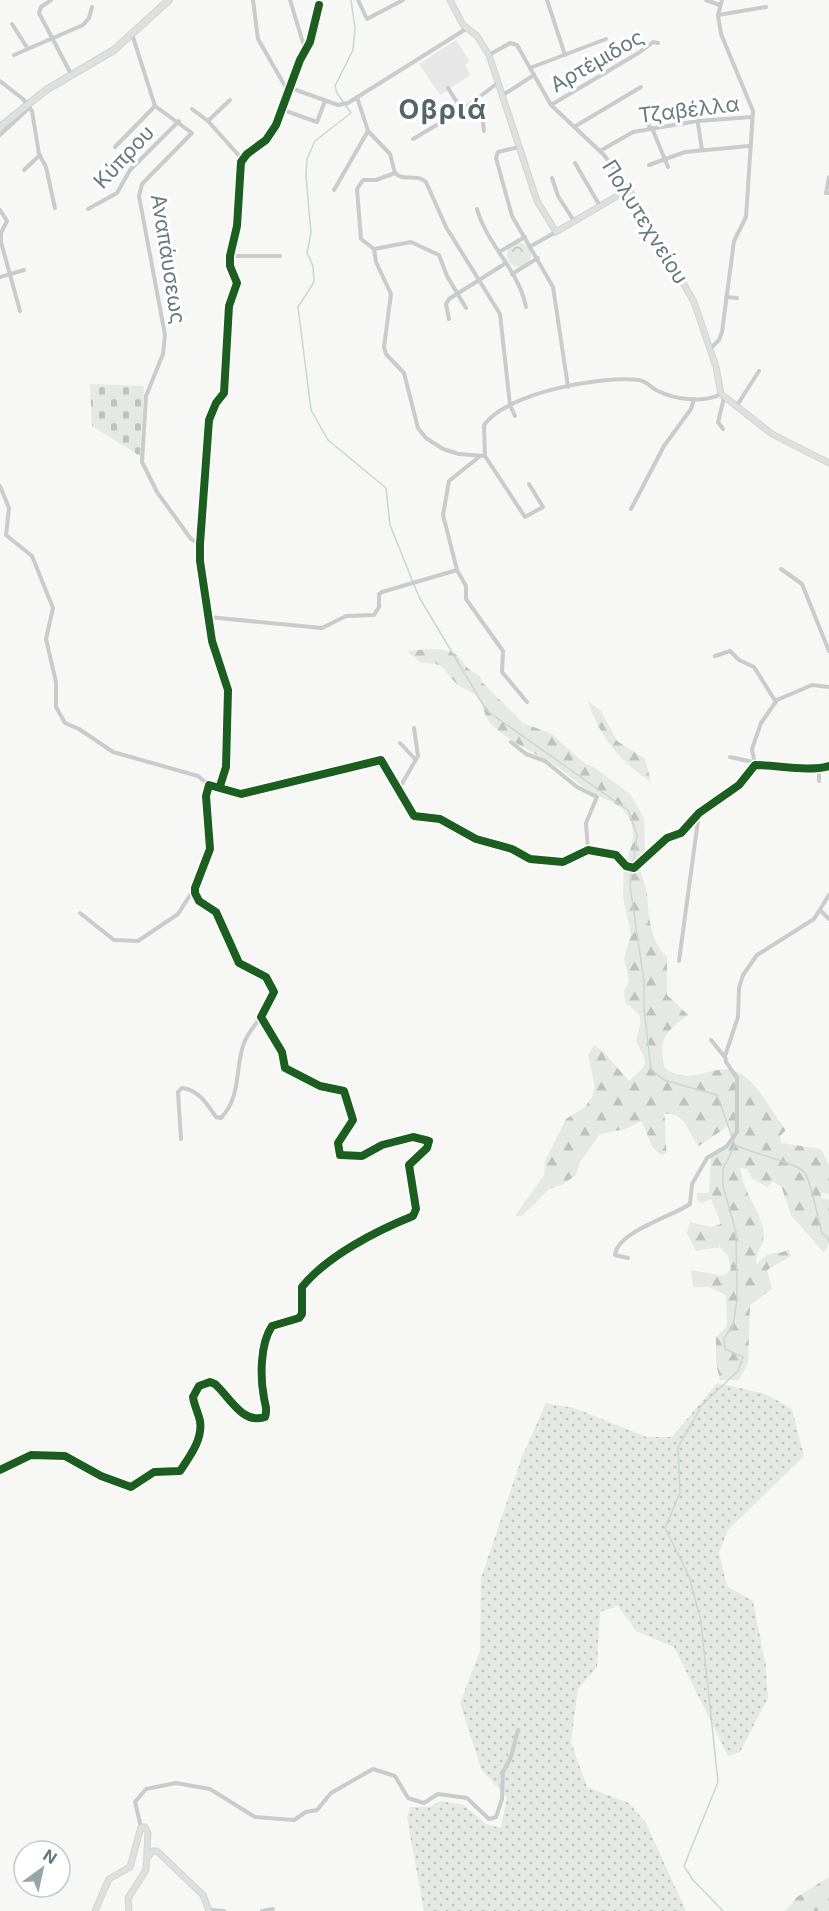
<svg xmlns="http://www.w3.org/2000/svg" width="829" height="1911" viewBox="0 0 829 1911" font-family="Inter,sans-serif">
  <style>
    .built { fill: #e6e7e6 }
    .grass { fill: url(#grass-dots) }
    .forest { fill: url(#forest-firs) }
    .cemetery { fill: url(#cemetery-stones) }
    .park { fill: url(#park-crowns) }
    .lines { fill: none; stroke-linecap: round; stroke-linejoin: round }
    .stream { stroke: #cad5d6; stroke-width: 1.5 }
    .secondary-casing { stroke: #d3d4d4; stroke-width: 7 }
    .primary-casing { stroke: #d3d4d4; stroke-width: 8 }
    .street { stroke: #c9cbcc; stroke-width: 4 }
    .secondary { stroke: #dedfdf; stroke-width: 5 }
    .primary { stroke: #dedfdf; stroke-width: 6 }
    .cycleway-casing { stroke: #fff; stroke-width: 11 }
    .cycleway { stroke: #1b5e20; stroke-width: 8 }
    .labels { text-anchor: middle; stroke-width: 6; stroke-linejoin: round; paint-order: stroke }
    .street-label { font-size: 21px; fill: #637a80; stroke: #fff }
    .district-label { font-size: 27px; font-weight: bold; letter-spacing: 1.5px; fill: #55666b; stroke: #fff }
  </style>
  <defs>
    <pattern id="grass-dots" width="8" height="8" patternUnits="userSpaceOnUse" patternTransform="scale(1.5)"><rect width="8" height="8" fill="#e6e9e3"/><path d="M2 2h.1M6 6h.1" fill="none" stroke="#bec2bd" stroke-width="1.8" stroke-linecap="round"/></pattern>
    <pattern id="forest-firs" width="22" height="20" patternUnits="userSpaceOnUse" patternTransform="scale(1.5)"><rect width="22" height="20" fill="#e6e9e3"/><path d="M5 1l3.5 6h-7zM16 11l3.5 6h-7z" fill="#bec2bd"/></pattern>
    <pattern id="cemetery-stones" width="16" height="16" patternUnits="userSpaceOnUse" patternTransform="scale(1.5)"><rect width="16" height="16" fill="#e6e9e3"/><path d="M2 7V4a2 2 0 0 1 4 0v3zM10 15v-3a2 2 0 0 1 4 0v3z" fill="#bec2bd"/></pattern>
    <pattern id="park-crowns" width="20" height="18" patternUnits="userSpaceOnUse" patternTransform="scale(1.5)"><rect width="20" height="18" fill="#e6e9e3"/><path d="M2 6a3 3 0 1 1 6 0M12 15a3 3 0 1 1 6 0" fill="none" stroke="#bec2bd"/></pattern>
  </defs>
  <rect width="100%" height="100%" fill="#f7f7f6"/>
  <!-- built -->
  <path class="built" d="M456,40L470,62L465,64L470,75L440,95L419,64Z"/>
  <!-- grass -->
  <path class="grass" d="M717,1383L766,1394L792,1409L804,1456L728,1530L719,1553L727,1586L753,1601L766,1666L768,1698L740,1752L728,1756L674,1647L636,1631L618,1606L600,1612L597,1667L578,1689L571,1742L587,1787L629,1803L646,1823L686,1911H424L407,1818L410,1807H429L441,1801L464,1805L486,1824L501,1828L507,1798L481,1769L460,1703L480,1651L481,1578L522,1457L546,1403L574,1408L647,1437H672Z"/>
  <!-- forest -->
  <g class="forest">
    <path d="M430,649C470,650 454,664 480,676L482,682L523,723L552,734L584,763L594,767L630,794L644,818L645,854L637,863H631L627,859C633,843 637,830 627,815C620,803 605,799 593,793C578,785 566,772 552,763C532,752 511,742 494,727C486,720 485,712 481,703C473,688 466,692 457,684C440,668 448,663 421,663L407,651Z"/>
    <path d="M588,701L601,711L617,741L645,759L651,782C622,764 598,735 588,701Z"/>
    <path d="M624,865L640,870C642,877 646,886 647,893C649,916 649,940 667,957V995L688,1015C666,1031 657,1039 665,1068C696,1091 717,1054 747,1078C760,1089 775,1116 786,1130L780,1136L781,1143L821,1149L829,1165V1194L821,1193L822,1198L829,1200V1243L824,1253L791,1215L782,1188L773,1181L767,1187L752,1178L747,1169L740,1168C744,1194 757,1206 763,1227C767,1242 755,1251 756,1265C773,1246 774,1258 789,1249L791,1256L767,1270L772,1289L750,1305L748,1363L739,1380H720L716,1363V1337L727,1326L726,1295L709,1287H693L691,1270L724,1276L731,1269L728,1256L720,1247L696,1251L687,1233L690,1222L711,1227L721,1224L711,1199L702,1203L697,1200V1193H709L711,1157L732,1141L728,1126L699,1146C688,1134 686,1111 664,1114C667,1127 664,1140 667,1153L661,1155L652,1147L642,1121L625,1129L600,1134L580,1162L576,1175L562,1185L549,1189L522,1216H515L544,1175L545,1161L566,1119L585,1107L592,1097L595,1087L588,1055L594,1045L603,1051L629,1081L644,1067L645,1060L636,1041L640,1026V1016L625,1001L624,991L629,981L624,958L631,934L623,898Z"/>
    <path d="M829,1877V1911H785L797,1897Z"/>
  </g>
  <!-- cemetery -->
  <path class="cemetery" d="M90,384L144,386L140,456L92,426Z"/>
  <!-- park -->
  <circle class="park" cx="519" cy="255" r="12"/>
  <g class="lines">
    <!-- stream -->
    <g class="stream">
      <path d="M351,0L355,28L353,50L335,86L337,93L351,113L315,141L307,159L306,176L311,233L307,253L313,266L314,282L298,307L311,410L328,440L386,488L390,525L419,597L487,711L629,811L637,835L633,866"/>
      <path d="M632,870L630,886L644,981V1008L651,1069L664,1080L717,1095L735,1145C751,1153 798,1163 805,1173C811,1181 818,1220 822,1233L829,1239"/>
      <path d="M723,1911L693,1880L684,1866L718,1782L701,1622L689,1576L665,1528L680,1493L678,1447L702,1405L738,1371L743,1357L725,1349L724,1338L733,1326L737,1299L736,1232L723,1186V1169L735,1145"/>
    </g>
    <defs>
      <g id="secondary">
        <path d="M450,0L463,25L477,36L489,55L537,201L556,232L629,189L694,302L716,367L721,394L772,434L829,463"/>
        <path d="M0,1470L31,1455L65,1456L101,1476L131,1487L154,1472L180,1471C190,1456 203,1439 200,1421C198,1412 194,1405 193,1397L199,1386L210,1382L215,1384C229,1396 242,1425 265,1417C268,1409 265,1405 264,1398C260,1377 260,1344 272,1326L299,1318L302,1314V1287C327,1256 376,1231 413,1216L416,1209L409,1165L427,1148L429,1141L413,1137L382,1145L362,1156L340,1155L338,1143L353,1120L344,1091L320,1086L285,1068L282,1052L261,1017L274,992L266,977L239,963L216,912L199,901L195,893V888L210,849L206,796L209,785L241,794L381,760L414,816L440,819L476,839L512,849L530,859L563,862L588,850L616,855L626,866L634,868L667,838L681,833L699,813L739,785L755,765C778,765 809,772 829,766"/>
        <path d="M147,1858L153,1851H157L203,1895L209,1911"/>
        <path d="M95,1911L109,1879L130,1867L141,1827H145L148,1833L146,1870L128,1898L129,1911"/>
      </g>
      <path id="primary" d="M0,127L46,90L114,50L169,0"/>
    </defs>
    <!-- secondary casing -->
    <use href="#secondary" class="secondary-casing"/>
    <!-- primary casing -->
    <use href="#primary" class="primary-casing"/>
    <!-- street -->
    <g class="street">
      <path d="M51,0L41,7L39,13L71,74"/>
      <path d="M253,0L258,39L285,86L338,105L348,103L466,29"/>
      <path d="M290,0L305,49"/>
      <path d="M358,0L367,19L403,0"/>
      <path d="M547,0L565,55"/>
      <path d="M706,0L720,5"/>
      <path d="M718,15L766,7"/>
      <path d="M12,24L28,49"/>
      <path d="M132,34L155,106L192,133L142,184L139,196L165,335L163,354L146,396L142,462L157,492L191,539L200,544"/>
      <path d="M14,55L83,25L89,18L92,7"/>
      <path d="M489,55L510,43L517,45L551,105L604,155L629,189"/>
      <path d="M530,68L606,39"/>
      <path d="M0,81L23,99L32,111L39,154L46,167L55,208"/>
      <path d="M448,88L462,110"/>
      <path d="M503,95L534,75"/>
      <path d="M474,101L482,113L484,131"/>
      <path d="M695,104L702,150"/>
      <path d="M551,105L640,52L653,42L658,43"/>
      <path d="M192,109L208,121L242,159"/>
      <path d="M283,110L317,122L325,101"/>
      <path d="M645,114L650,128"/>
      <path d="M208,121L230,100"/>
      <path d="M574,127L641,87"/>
      <path d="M652,128L668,167"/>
      <path d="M368,131L390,154L395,173"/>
      <path d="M0,135L30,107"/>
      <path d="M413,139L462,110L499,82"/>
      <path d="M115,147L155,106"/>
      <path d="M519,147L498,152L496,158L512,216L553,287L568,387"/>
      <path d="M600,151L633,132L697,121L752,117"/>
      <path d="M575,163L600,206"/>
      <path d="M649,165L685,152L749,146"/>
      <path d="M24,170L40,155"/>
      <path d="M395,173L376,180H363L357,189L361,239L374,249L376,262L391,294L384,347L386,354L404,373L418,428L426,438L443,449L459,454L485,456"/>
      <path d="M395,173C404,182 416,173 426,182L446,227L500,314L510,405L515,416"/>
      <path d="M829,177L826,193H829"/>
      <path d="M552,178L558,196L574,221"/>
      <path d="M334,190L368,131L357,97"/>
      <path d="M88,209L117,193L130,170L179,121"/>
      <path d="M477,209C487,245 519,270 526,307"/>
      <path d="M0,210L7,221L1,233V242L20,311"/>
      <path d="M531,246L556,232"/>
      <path d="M374,249L411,242L439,255L447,276L466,308"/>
      <path d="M499,252L525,237"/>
      <path d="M230,256H280"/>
      <path d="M512,274L538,258"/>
      <path d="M0,277L24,270"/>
      <path d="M726,297L737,298"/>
      <path d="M449,319L446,304L449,299L506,263"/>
      <path d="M710,349L719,340L722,332L734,241L746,217L753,111L721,34L718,15L722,0"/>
      <path d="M736,407L759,371"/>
      <path d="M723,429L718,422L724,398"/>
      <path d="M479,457L449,481L443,515L457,570L466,586V599L503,651L502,672L527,702"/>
      <path d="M529,484L543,507L525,517L485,456L484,425C506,393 602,375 639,380C647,381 651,388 658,391C676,400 704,403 721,394"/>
      <path d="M0,486L9,508L6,535L32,556L53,608L46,639L56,682V707L65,723L79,729L113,752L198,776L209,785"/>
      <path d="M631,509L664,446L691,409L694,399"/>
      <path d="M781,569L802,584L829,651"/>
      <path d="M208,617L322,628L346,616L374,615L379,607V594L382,592L457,570"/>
      <path d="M715,656L730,651L739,660L754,667L776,702"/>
      <path d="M511,742L526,754L545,761L577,787L597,797L586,823L588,850"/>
      <path d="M400,743L416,760"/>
      <path d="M730,757L753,762"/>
      <path d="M755,765L752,749L761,723L777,700L812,685L829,687"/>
      <path d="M819,781V770"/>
      <path d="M220,786L226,767L228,690L212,641L200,561V544L209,420L216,403L224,393L229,306L237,283L230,266V256L237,226L241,162L247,154L266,140L276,125L300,60L310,42L319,5"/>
      <path d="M399,789L418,756L414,728"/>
      <path d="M821,911L829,919"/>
      <path d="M80,913L114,940L138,941L178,914L194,889"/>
      <path d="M679,961L699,813"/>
      <path d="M711,1040L724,1056"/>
      <path d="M181,1139L178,1092L182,1088C199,1090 207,1104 216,1117L221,1118C241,1097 235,1071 243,1046C246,1035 254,1026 261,1017"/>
      <path d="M628,1258L615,1255C617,1232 671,1217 690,1204L692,1184L707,1158L727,1146L737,1132V1078L726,1062L725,1056L738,1017L739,988L743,975L757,955L814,919L829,895"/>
      <path d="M141,1827L135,1802L146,1789L176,1783L210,1789L255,1817L294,1820L306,1812L317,1810L331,1793L373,1769L395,1776L408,1798L424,1803L438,1794L467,1798L489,1819L496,1817L502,1799L503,1772L511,1757L518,1730"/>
      <path d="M209,1910L224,1911"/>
      <path d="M262,1911L273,1909"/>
    </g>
    <!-- secondary -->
    <use href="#secondary" class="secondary"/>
    <!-- primary -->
    <use href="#primary" class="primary"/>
    <defs>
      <g id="cycleway">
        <path d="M220,786L226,767L228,690L212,641L200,561V544L209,420L216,403L224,393L229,306L237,283L230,266V256L237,226L241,162L247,154L266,140L276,125L300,60L310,42L319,5"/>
        <path d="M0,1470L31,1455L65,1456L101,1476L131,1487L154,1472L180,1471C190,1456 203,1439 200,1421C198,1412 194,1405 193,1397L199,1386L210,1382L215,1384C229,1396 242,1425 265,1417C268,1409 265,1405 264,1398C260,1377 260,1344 272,1326L299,1318L302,1314V1287C327,1256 376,1231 413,1216L416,1209L409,1165L427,1148L429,1141L413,1137L382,1145L362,1156L340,1155L338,1143L353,1120L344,1091L320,1086L285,1068L282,1052L261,1017L274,992L266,977L239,963L216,912L199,901L195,893V888L210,849L206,796L209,785L241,794L381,760L414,816L440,819L476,839L512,849L530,859L563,862L588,850L616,855L626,866L634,868L667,838L681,833L699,813L739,785L755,765C778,765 809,772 829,766"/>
      </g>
    </defs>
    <!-- cycleway casing -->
    <use href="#cycleway" class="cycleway-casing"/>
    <!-- cycleway -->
    <use href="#cycleway" class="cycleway"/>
  </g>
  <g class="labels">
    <!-- street labels -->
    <g class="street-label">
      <text transform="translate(597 61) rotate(-30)" y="7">Αρτέμιδος</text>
      <text transform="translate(689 110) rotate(-7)" y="7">Τζαβέλλα</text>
      <text transform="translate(124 157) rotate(-47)" y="7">Κύπρου</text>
      <text transform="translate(645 222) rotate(58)" y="7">Πολυτεχνείου</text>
      <text transform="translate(168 259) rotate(81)" y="7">Αναπάυσεως</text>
    </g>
    <!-- district labels -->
    <g class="district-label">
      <text x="443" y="119">Οβριά</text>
    </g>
  </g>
  <!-- north arrow -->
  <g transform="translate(42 1869) rotate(33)"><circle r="28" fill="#ffffff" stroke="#c1cacc" stroke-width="1.5"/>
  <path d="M0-4.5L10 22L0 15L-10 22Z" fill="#97a6a9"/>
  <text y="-9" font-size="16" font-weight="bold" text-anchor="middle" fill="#637a80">N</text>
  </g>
</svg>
